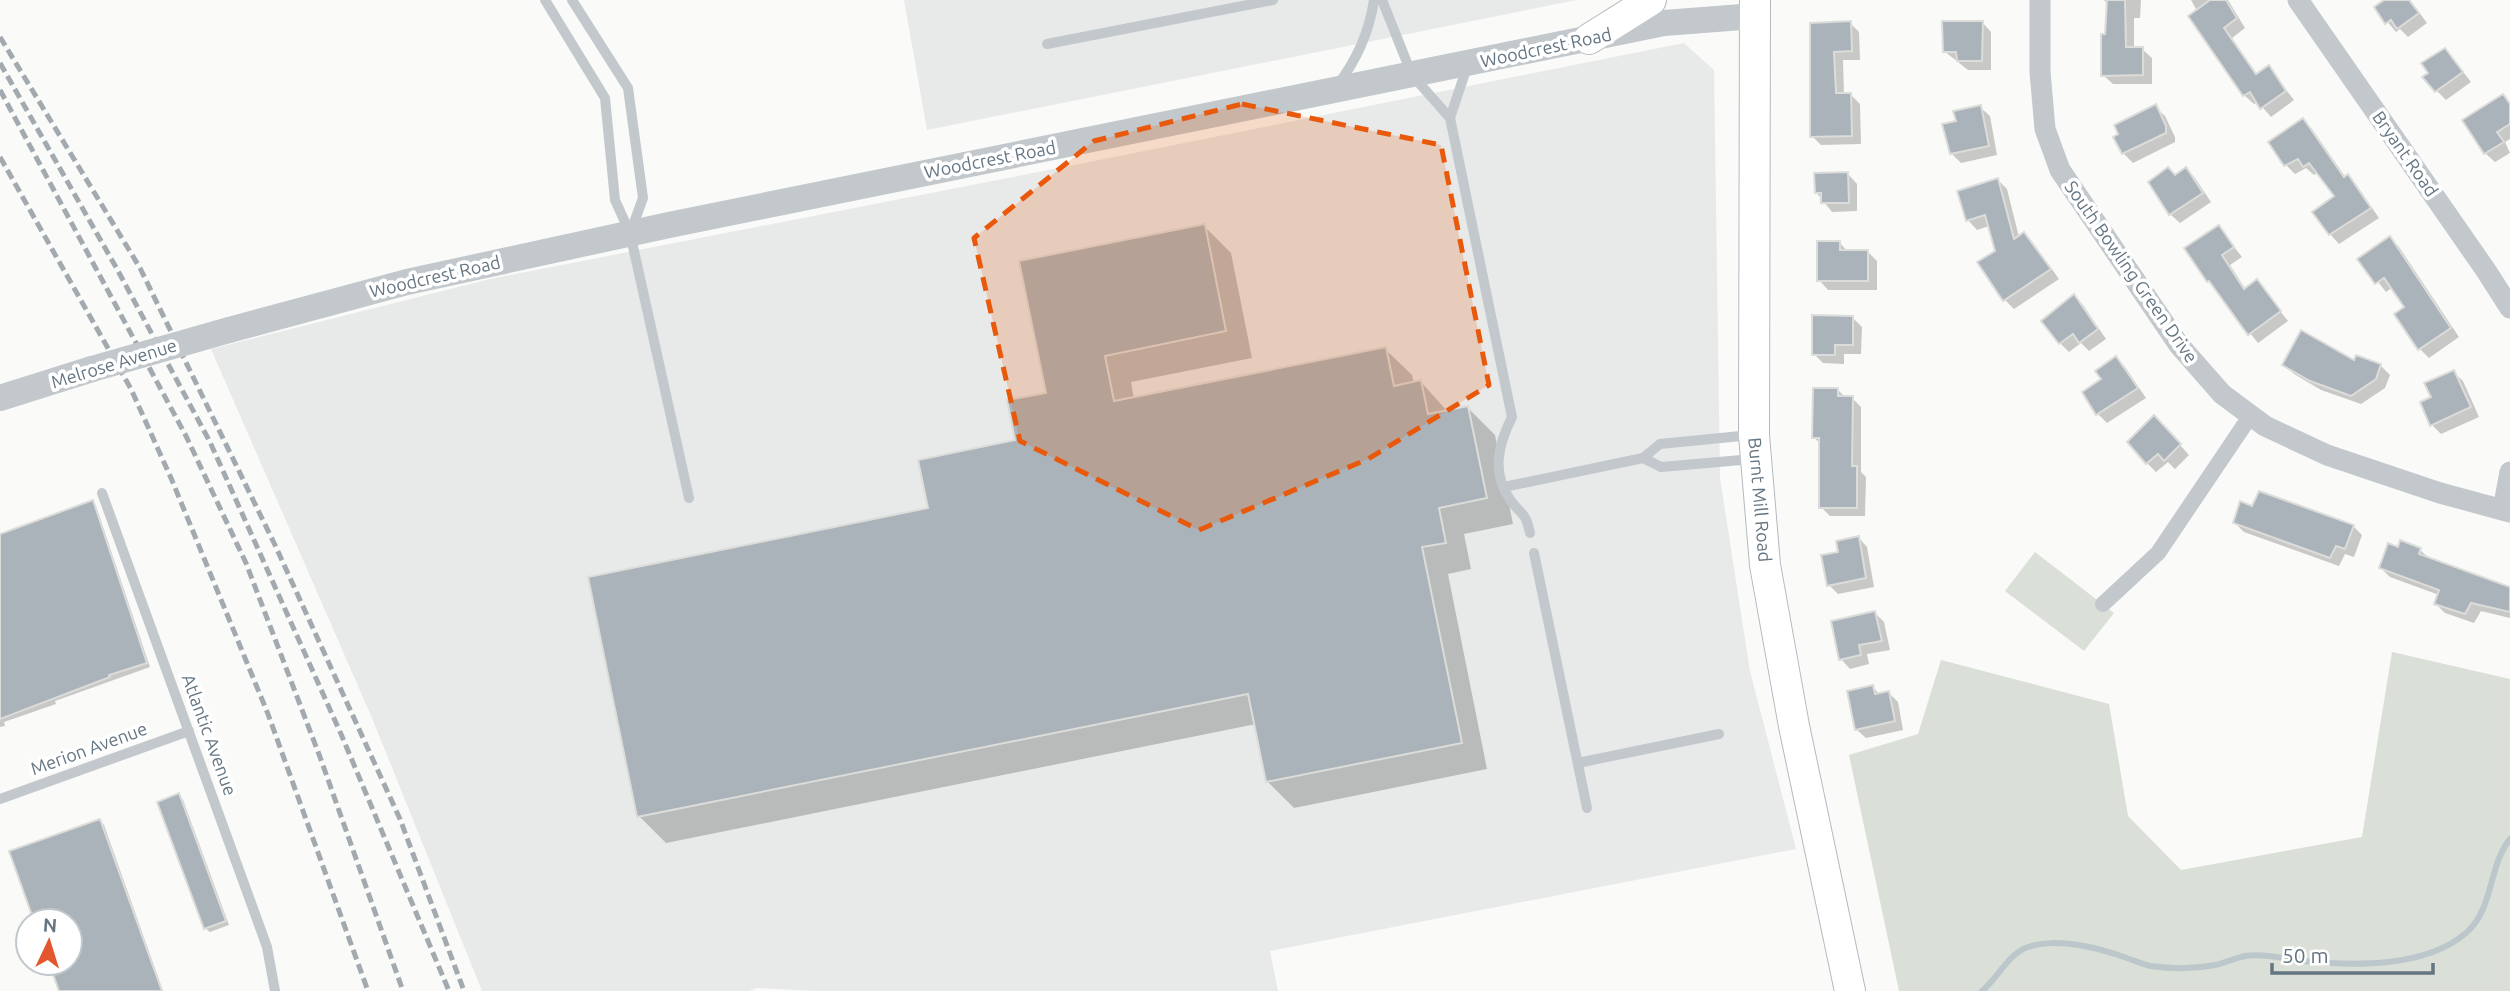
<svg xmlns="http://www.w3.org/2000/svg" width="2510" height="991" viewBox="0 0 2510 991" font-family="Ubuntu,sans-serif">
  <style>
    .built { fill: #e8e9e9 }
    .green { fill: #dadfd7 }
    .shadow { fill: #0003 }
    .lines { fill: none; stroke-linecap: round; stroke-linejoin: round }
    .stream { stroke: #bbc7cb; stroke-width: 6 }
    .building { fill: #aab3b9; stroke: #dcdcda; stroke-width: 2 }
    .secondary-casing { stroke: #b3babf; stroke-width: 32 }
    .service { stroke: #c3c8cc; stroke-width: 10 }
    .pedestrian { stroke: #c3c8cc; stroke-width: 16 }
    .minor { stroke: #c3c8cc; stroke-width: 21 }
    .tertiary { stroke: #c3c8cc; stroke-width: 26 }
    .secondary { stroke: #fff; stroke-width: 30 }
    .rail { stroke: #a2aab0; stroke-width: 5; stroke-dasharray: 10 5; stroke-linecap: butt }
    .tertiary-bridge { stroke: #c3c8cc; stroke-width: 26 }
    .marked { fill: #e8590c; fill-opacity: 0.2; stroke: #e8590c; stroke-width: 5; stroke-dasharray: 14 9; stroke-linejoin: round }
    .labels { text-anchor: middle; stroke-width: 7; stroke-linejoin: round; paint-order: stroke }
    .street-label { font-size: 18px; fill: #657683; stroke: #fff }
  </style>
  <rect width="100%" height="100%" fill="#fafaf8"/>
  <!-- built -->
  <g class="built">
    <path d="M904,0H1577L927,130Z"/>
    <path d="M1684,43L1714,70L1720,478L1750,671L1796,849L1270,951L1278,991H815L757,988L749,991H482L372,718L211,349L490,279L1069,166Z"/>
  </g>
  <!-- green -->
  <g class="green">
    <path d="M2035,552L2114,613L2084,651L2005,591Z"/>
    <path d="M2392,652L2510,679V991H1899L1849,755L1918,734L1941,660L2109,704L2128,816L2181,870L2362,837Z"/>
  </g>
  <!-- shadow -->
  <g class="shadow">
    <path d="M2104,0H2141L2140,18H2134V49H2142L2152,58V84H2113L2103,75L2108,4Z"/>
    <path d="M2191,0H2228L2245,28L2232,38L2257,75L2269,68L2294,100L2271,117L2258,102L2254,104L2244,95Z"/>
    <path d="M2387,0H2410L2427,23L2408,37L2400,29L2396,32L2376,8Z"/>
    <path d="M1982,22L1991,32V70H1968L1944,51Z"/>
    <path d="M1850,23L1859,32L1860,60H1843L1844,95H1851L1860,104L1861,144L1821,145L1812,136V24Z"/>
    <path d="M2454,60L2471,82L2446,100L2437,91Z"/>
    <path d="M2503,96L2510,103V139L2505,142L2510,153L2495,162L2485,153Z"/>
    <path d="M1980,107L1990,116L1997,155L1961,163L1951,153Z"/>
    <path d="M2155,107L2165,116L2175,137V142L2133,163L2123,153L2121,135Z"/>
    <path d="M2303,120L2312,129L2346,178L2348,177L2357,186L2379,218L2339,244L2330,234L2336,197L2318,172L2314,175L2306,168L2295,174L2286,165Z"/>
    <path d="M2186,169L2195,178L2211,202L2180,223L2170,214L2150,182L2176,177Z"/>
    <path d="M1848,174L1857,184V211L1832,212L1816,192Z"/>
    <path d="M1998,180L2007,189L2019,237L2024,234L2033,243L2059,279L2014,309L2005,300L1997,252L1989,226L1977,230L1968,220Z"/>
    <path d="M1204,226L1231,253L1252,358L1131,382L1134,399L1385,349L1412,375L1414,383L1421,382L1448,412L1468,408L1495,435L1513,524L1464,534L1471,569L1448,574L1487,769L1294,808L1267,781L1256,724L666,843L639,816L930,510L1017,441L1048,394Z"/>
    <path d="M2219,228L2242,257L2230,265L2246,290L2257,282L2288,321L2258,343L2208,281Z"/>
    <path d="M2389,238L2399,247L2459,337L2429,358L2420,349L2407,308L2393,287L2386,292L2360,259Z"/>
    <path d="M1840,243L1848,252H1868L1877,261V290H1828L1819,280Z"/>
    <path d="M2074,296L2083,305L2106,339L2089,351L2081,343L2069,352L2060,343Z"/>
    <path d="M1853,318L1862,327L1861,354H1844V364L1823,363L1814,354Z"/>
    <path d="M2116,358L2125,367L2146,398L2107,423L2097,413L2103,380Z"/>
    <path d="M2355,362L2380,365L2390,375L2385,388L2361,404L2321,390L2294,374L2284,365Z"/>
    <path d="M2453,372L2463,381L2479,417L2441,434L2432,425Z"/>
    <path d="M1838,390L1846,398H1852L1861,407V472L1866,477L1865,516H1830L1821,507V445L1814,437Z"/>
    <path d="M2163,426L2189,455L2175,469L2168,462L2156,472L2147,463Z"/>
    <path d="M92,502L96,506L150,667L55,701L56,704L4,722L5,726L0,727V539Z"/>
    <path d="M2253,508L2353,526L2362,535L2354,557L2345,554L2339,566L2244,532L2235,523Z"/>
    <path d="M1858,537L1867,547L1874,587L1838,594L1829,585L1840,553Z"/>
    <path d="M2399,549L2420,550L2430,559L2510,588V618L2481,611L2474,623L2445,613L2436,604L2439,595L2390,577L2381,568Z"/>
    <path d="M1875,613L1884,622L1890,650L1867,654L1869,664L1850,669L1841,659Z"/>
    <path d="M1873,687L1880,695L1889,693L1898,702L1903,730L1866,738L1856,729Z"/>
    <path d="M178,795L183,800L229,925L210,932L205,928Z"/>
    <path d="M100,821L104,825L163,991H60L50,963H70V921H35Z"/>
  </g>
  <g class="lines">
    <!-- stream -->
    <path class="stream" d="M1982,991C1998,978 2008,954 2028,947C2055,938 2094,947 2121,956C2131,959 2141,964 2151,966C2172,969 2194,969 2215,965C2225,963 2235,958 2245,956C2264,953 2285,959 2303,961C2354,966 2425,968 2466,933C2494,909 2488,866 2510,839"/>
  </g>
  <!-- building -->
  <g class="building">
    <path d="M2107,0H2125L2126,47H2143V75L2101,76V34H2105Z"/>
    <path d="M2210,0H2226L2237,18L2224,28L2256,74L2269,65L2286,91L2260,109L2250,92L2243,96L2188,16Z"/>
    <path d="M2384,0H2409L2419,13L2397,29L2391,20L2385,24L2374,7Z"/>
    <path d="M1851,21L1852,51L1834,52L1836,93H1851L1852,136L1810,137V23Z"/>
    <path d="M1942,21H1983L1982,61H1957L1956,52H1943Z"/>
    <path d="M2445,48L2463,72L2435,92L2422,77L2428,73L2421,63Z"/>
    <path d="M2503,94L2510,104V124L2497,132L2504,142L2484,154L2462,120Z"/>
    <path d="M2156,104L2166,126V133L2122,154L2113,137L2118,134L2114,125Z"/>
    <path d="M1981,105L1989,146L1950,154L1942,124L1956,121L1953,111Z"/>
    <path d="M2303,118L2344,177L2348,174L2371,208L2329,235L2312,212L2334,196L2309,163L2303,167L2298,159L2284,166L2268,142Z"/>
    <path d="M2168,167L2175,175L2186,167L2203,193L2169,215L2148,182Z"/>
    <path d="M1848,172L1849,203H1821V193H1815L1814,173Z"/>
    <path d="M1998,178L2014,239L2024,232L2051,269L2003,301L1977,262L1995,251L1985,215L1966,221L1957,191Z"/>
    <path d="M1205,224L1226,331L1105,356L1114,401L1386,347L1394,386L1421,380L1428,414L1468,406L1487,498L1439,508L1446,543L1422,547L1462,743L1266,782L1248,694L637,817L588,577L928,508L918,460L1015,440L1007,400L1046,393L1019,261Z"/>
    <path d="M2219,225L2234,247L2222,255L2244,289L2257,279L2281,311L2248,335L2209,281L2207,282L2184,248Z"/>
    <path d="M2390,236L2451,328L2418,350L2394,314L2404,307L2384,278L2375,284L2357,259Z"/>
    <path d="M1817,241H1840V250H1868V281H1817Z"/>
    <path d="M2074,294L2098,329L2079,343L2073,334L2059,344L2041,321Z"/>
    <path d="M1812,315L1853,316V345H1835V355H1812Z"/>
    <path d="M2301,330L2354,360L2356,355L2381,364L2376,379L2351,396L2310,381L2282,365Z"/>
    <path d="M2116,356L2138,388L2096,415L2082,392L2101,379L2095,371Z"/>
    <path d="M2454,370L2471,407L2430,426L2420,402L2431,397L2424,383Z"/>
    <path d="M1813,388H1838V396H1853L1852,466H1857V508H1819V438H1812Z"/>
    <path d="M2154,415L2181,444L2164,461L2158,454L2146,464L2127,442Z"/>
    <path d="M2259,491L2354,525L2345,549L2336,546L2330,558L2233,523L2240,501L2252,506Z"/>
    <path d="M93,500L147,663L109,675L110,677L0,719V534Z"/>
    <path d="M1859,536L1866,578L1827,586L1821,555L1838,552L1836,541Z"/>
    <path d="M2400,540L2421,548L2419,554L2510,587V612L2471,603L2465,614L2434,604L2439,590L2379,568L2388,543L2398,547Z"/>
    <path d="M1875,611L1882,641L1859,645L1861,655L1839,660L1831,621Z"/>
    <path d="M1873,685L1875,694L1889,691L1895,721L1855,730L1847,691Z"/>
    <path d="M179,793L226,921L204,929L157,802Z"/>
    <path d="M100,819L162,991H59L49,963H70V921H34L9,851Z"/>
  </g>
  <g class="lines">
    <defs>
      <g id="secondary">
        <path id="s1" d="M1755,0L1754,435L1765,565L1794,726L1850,991"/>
        <path d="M1589,39L1651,0"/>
      </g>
    </defs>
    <!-- secondary casing -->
    <use href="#secondary" class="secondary-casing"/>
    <!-- service -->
    <g class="service">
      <path d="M545,0L605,98L615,200L630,233L689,498"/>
      <path d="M572,0L628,88L643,198L631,231"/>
      <path d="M1382,0L1412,75L1450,118L1512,417C1498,445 1491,473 1511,501C1523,517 1525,511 1530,533"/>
      <path d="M1047,44L1273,0"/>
      <path d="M1337,86C1357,59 1369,33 1374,0"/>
      <path d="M1450,118L1468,64"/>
      <path d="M1643,458L1661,467L1753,459"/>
      <path d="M1504,487L1643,458L1660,444L1751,435"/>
      <path d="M102,493L267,947L275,991"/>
      <path d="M1534,553L1587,808"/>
      <path d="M1578,763L1719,734"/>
      <path d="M0,799L189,731"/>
    </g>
    <!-- pedestrian -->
    <path class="pedestrian" d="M2103,604L2158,553L2251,415"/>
    <!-- minor -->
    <g class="minor">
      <path d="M2040,0V72L2045,129L2060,170L2179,345L2222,394L2265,426L2327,455L2440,493L2510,512"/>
      <path d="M2298,0L2487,272L2510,308"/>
      <path d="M2503,510L2510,472"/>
    </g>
    <!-- tertiary -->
    <g class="tertiary">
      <path d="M229,330L407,282L669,225L1664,23L1755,16"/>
      <path d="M0,398L92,369"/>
    </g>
    <!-- secondary -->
    <use href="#secondary" class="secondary"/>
    <!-- rail -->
    <g class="rail">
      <path d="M0,37L140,268L275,545L400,819L464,991"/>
      <path d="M0,63L117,269L210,442L341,734L449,991"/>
      <path d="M0,90L186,436L246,563L320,757L403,991"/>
      <path d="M0,157L131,389L171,478L268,714L368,991"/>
    </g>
    <!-- tertiary-bridge -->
    <path class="tertiary-bridge" d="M92,369L229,330"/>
  </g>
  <!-- marked area -->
  <path class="marked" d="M1242,104L1441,145L1489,385L1368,459L1199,530L1020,441L974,238L1094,141Z"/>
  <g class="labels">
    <!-- street labels -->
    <g class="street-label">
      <text transform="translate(1546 48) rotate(-12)" y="6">Woodcrest Road</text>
      <text transform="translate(2405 154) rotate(55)" y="6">Bryant Road</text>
      <text transform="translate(990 160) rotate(-11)" y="6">Woodcrest Road</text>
      <text transform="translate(2131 272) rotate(55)" y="6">South Bowling Green Drive</text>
      <text transform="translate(435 277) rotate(-13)" y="6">Woodcrest Road</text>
      <text transform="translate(114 364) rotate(-17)" y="6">Melrose Avenue</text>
      <text dy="6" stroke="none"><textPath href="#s1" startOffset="500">Burnt Mill Road</textPath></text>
      <text transform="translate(209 735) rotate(70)" y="6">Atlantic Avenue</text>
      <text transform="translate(89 749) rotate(-20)" y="6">Merion Avenue</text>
    </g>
  </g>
  <!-- north arrow -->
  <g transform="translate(49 942) rotate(4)"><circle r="33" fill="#ffffff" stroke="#c1c8cd" stroke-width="2"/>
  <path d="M0-5L12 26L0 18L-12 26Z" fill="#e4572e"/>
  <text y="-10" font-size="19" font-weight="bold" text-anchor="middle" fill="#657683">N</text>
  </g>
  <!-- scale -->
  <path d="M2272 963v10h161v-10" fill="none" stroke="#657683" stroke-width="3.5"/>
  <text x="2282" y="963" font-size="21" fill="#657683" stroke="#ffffff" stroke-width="5" paint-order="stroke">50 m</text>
</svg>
